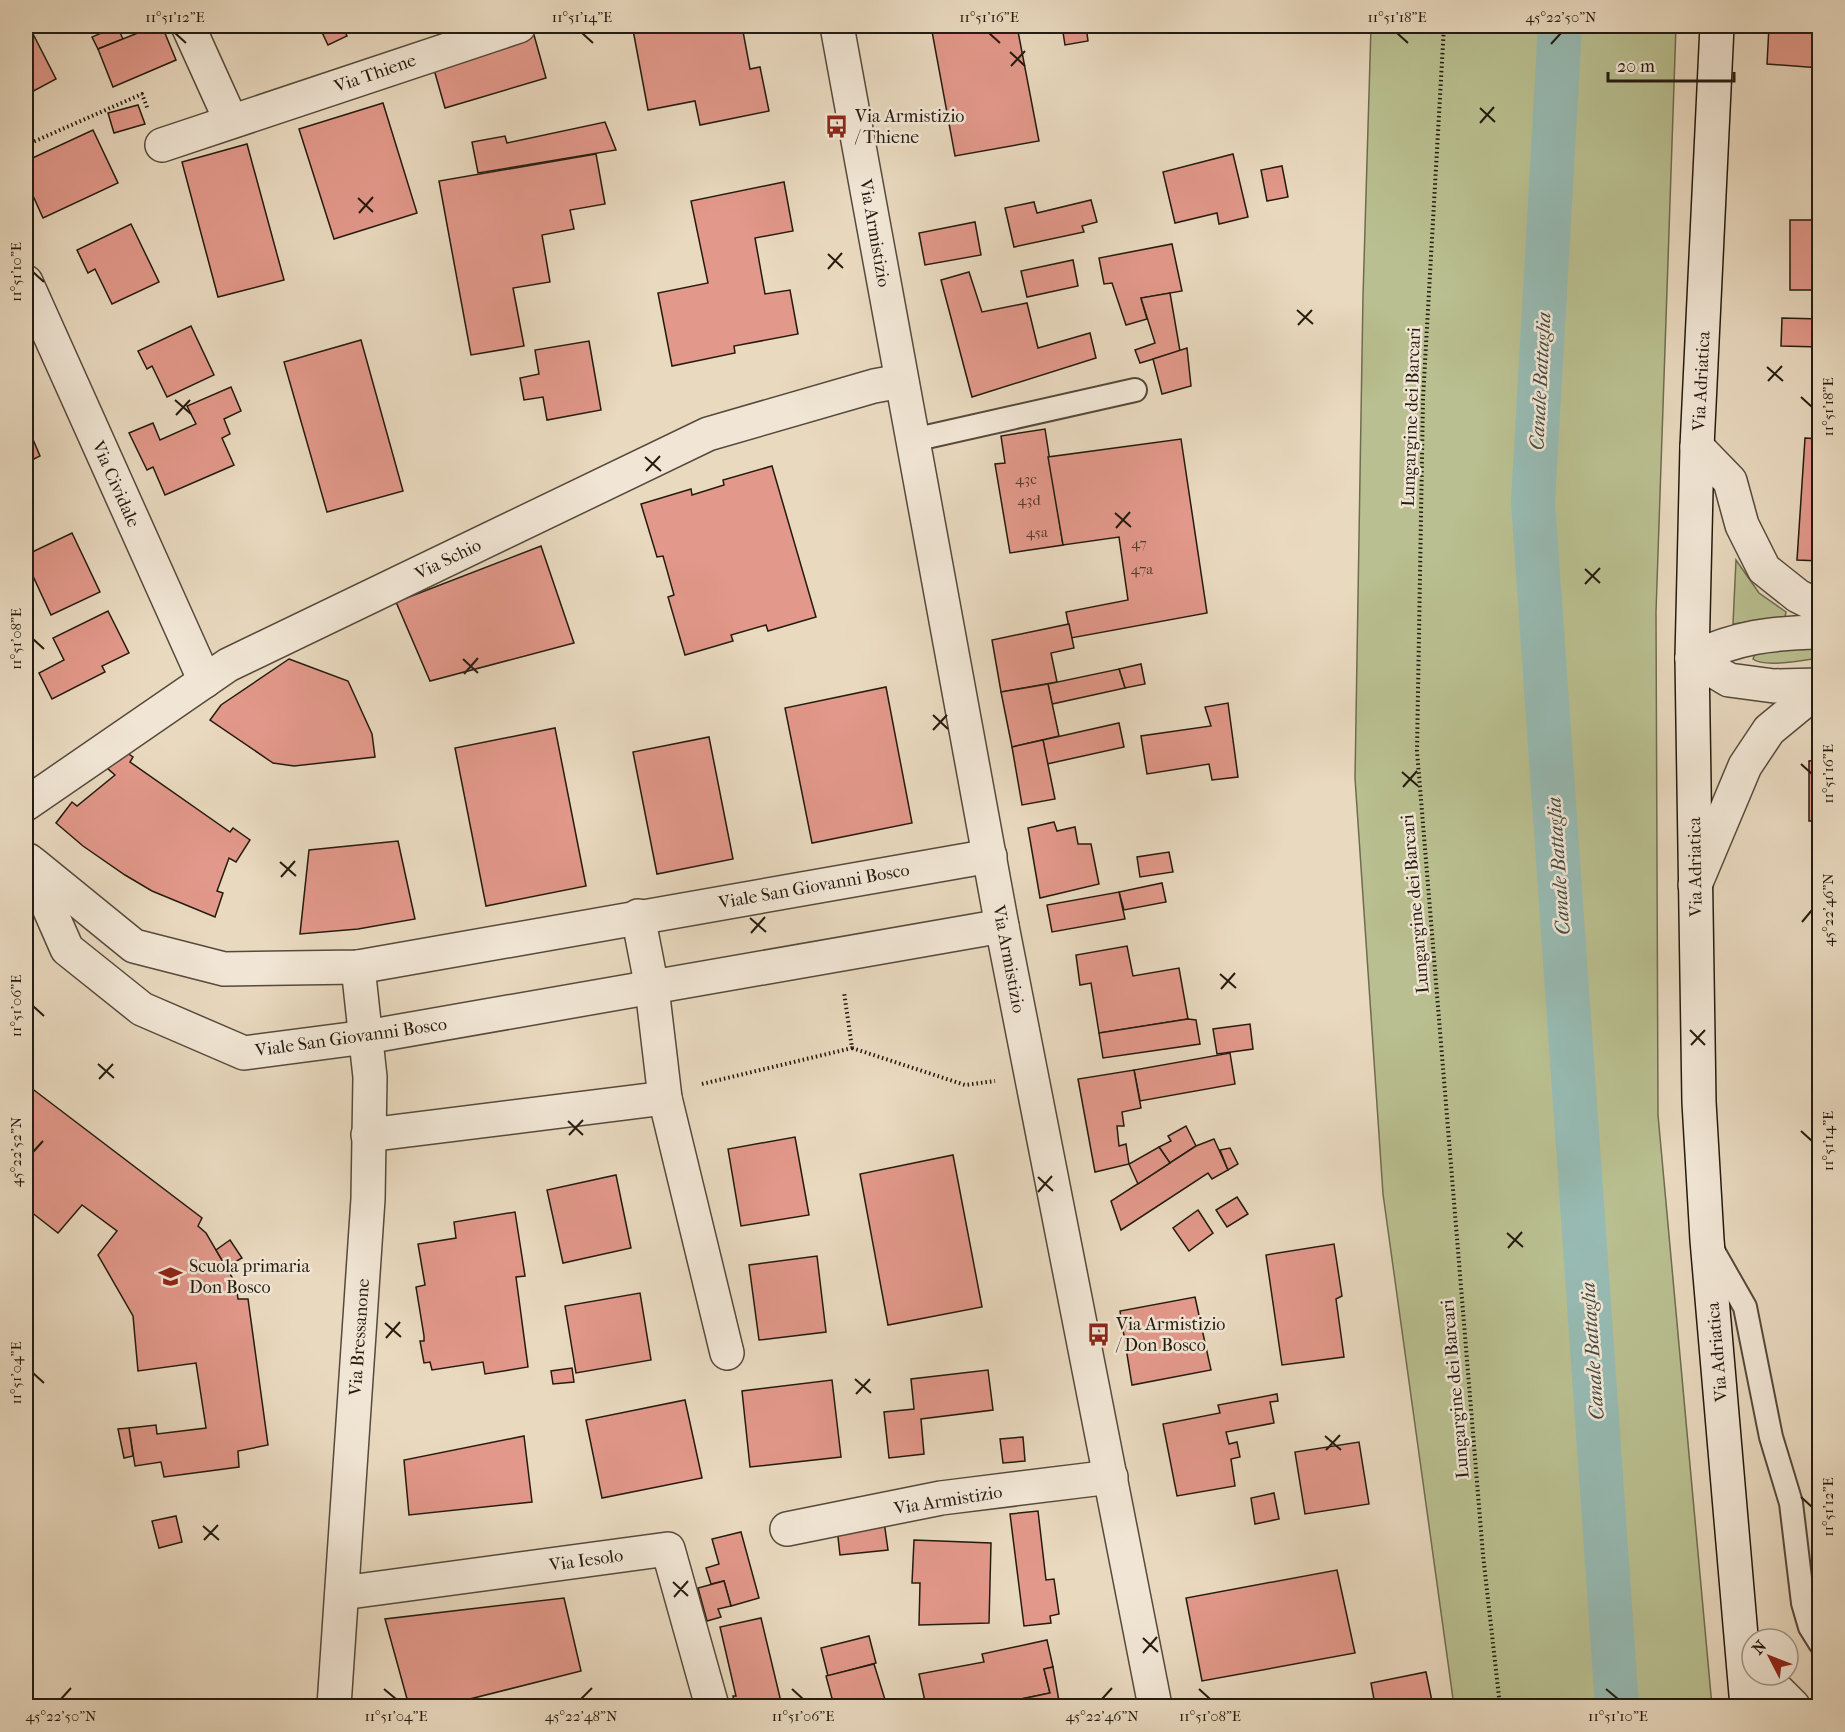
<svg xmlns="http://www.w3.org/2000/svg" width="1845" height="1732" viewBox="0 0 1845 1732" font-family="'IM FELL French Canon',serif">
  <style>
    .green { fill: #b9bf90; stroke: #6e6d50; stroke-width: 1.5 }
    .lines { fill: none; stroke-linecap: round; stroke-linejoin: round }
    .canal { stroke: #97bab2; stroke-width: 44 }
    .building { fill: #e2988a; stroke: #241b0f; stroke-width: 1.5 }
    .service-casing { stroke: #554a3b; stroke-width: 26 }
    .minor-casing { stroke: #554a3b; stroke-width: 36 }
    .tertiary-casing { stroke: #554a3b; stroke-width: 36 }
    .secondary-casing { stroke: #241b0f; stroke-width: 36 }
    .path { stroke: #241b0f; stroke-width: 4; stroke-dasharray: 1.5 3; stroke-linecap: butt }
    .service { stroke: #f1e6d5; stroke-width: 22 }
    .minor { stroke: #f1e6d5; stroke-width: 33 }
    .tertiary { stroke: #f1e6d5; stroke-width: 33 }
    .secondary { stroke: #f1e6d5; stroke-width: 33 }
    .ticks { fill: none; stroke: #241b0f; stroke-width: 2 }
    .labels { text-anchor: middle; stroke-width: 5; stroke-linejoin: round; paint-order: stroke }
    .number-label { font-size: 15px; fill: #543a2e }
    .street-label { font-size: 18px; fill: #241b0f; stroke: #f1e6d5 }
    .poi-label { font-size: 18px; fill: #241b0f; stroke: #f1e6d5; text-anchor: start }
    .water-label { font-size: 20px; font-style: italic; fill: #464b40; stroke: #f1e6d5 }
    .neatline { fill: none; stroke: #241b0f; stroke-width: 2 }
    .ticks-label { font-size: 15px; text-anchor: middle; fill: #241b0f }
  </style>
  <rect width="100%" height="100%" fill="#e9d9bf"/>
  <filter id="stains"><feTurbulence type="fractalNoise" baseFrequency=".00333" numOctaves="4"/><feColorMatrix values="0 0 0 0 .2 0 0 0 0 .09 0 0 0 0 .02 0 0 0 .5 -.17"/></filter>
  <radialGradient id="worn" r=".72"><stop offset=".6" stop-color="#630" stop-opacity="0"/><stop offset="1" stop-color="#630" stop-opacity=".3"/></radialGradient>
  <!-- green -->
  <g class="green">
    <path d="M1371,26H1676L1656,612L1658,1115L1712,1706H1454L1383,1194L1355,778L1363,296Z"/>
    <path d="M1736,560L1759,593L1786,612L1785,617L1733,624Z"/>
    <path d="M1819,647V658C1805,660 1764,668 1753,659L1755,654L1768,648Z"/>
  </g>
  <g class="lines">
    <!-- canal -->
    <path class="canal" d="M1560,26L1533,502L1617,1706"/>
  </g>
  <!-- building -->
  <g class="building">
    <path d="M29,26L56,79L26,95V28Z"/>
    <path d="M83,26H103L87,33Z"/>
    <path d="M117,26L123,39L98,49L92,37Z"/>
    <path d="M132,26H155L135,34Z"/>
    <path d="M155,26H162L176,60L113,87L98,49Z"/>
    <path d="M194,26H225L200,38Z"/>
    <path d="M319,26H342L347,36L328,45Z"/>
    <path d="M656,26H742L750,69L760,67L769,111L700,125L695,101L648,110L633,30Z"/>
    <path d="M931,26H1017L1039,141L955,156Z"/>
    <path d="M1062,26H1086L1088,41L1065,45Z"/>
    <path d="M1769,26H1820V68L1767,64Z"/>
    <path d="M534,35L546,78L445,108L433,66Z"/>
    <path d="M383,103L417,213L334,239L299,129Z"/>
    <path d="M138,105L145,124L114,133L108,113Z"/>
    <path d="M605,122L616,150L478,173L472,142L505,136L507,143Z"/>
    <path d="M93,130L118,183L43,218L26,180V161Z"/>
    <path d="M247,144L284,280L218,297L182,162Z"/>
    <path d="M596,154L605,204L570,210L574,229L542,235L550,282L513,288L524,346L471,355L439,181Z"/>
    <path d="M1233,154L1248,217L1219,224L1217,213L1175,223L1163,172Z"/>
    <path d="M1282,166L1288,197L1267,201L1261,170Z"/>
    <path d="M784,182L793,231L755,238L765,294L790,290L798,334L734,346L735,353L672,366L658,293L708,283L691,201Z"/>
    <path d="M1091,200L1097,222L1082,226L1084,232L1014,247L1005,208L1034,202L1037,213Z"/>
    <rect x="1790" y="220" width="30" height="70"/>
    <path d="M975,222L981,255L925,265L919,233Z"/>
    <path d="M131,224L159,282L112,304L95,269L88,273L77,250Z"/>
    <path d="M1172,244L1182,291L1141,298L1147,319L1126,325L1112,283L1104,284L1099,258Z"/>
    <path d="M1073,260L1078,286L1027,297L1021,271Z"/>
    <path d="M969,272L982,312L1027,303L1038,348L1090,333L1096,358L972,397L941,280Z"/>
    <path d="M1170,293L1180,351L1140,363L1135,350L1155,343L1141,298Z"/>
    <path d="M1782,318L1820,319V347L1781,346Z"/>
    <path d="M191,326L214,375L167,397L152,366L147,369L138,351Z"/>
    <path d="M361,340L403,491L327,512L284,362Z"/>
    <path d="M589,341L601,410L547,420L543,397L524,400L520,378L539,374L535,350Z"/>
    <path d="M1187,348L1191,386L1162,394L1153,359Z"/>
    <path d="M231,387L241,411L224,419L230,434L222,438L234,465L165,495L153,467L147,470L129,433L153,423L160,440L196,424L187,406Z"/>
    <path d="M26,423L40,456L26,463Z"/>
    <path d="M1045,429L1063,545L1010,553L995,464L1005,463L1001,436Z"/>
    <path d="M1805,438L1820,439V561L1797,560Z"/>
    <path d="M1181,439L1207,613L1071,638L1066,612L1128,600L1119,537L1063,545L1048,457Z"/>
    <path d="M772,466L816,617L768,631L766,625L731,635L733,641L685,655L668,597L674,595L663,556L657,557L641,504L691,489L692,495L724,485L723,480Z"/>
    <path d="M72,533L100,592L51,615L26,561V555Z"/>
    <path d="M541,546L574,643L430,681L396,602Z"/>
    <path d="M108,611L129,653L102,666L105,672L52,699L39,673L64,660L53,638Z"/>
    <path d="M1069,624L1074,648L1051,653L1057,682L1001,692L992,640Z"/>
    <path d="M289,659L348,681L372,734L375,757L294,766L273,763L210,720L221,705Z"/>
    <path d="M1141,664L1145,684L1125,688L1119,669Z"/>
    <path d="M1119,669L1125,688L1052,704L1048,684Z"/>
    <path d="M1048,684L1059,736L1012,747L1001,692Z"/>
    <path d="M886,687L912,823L812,843L785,708Z"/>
    <path d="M1228,703L1238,777L1212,780L1209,764L1147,774L1141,736L1211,726L1205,707Z"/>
    <path d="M26,715L33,730L26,733Z"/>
    <path d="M1119,723L1124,747L1047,764L1043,740Z"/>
    <path d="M555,728L586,886L486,906L455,748Z"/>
    <path d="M709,737L733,859L657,874L633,752Z"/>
    <path d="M1043,740L1055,799L1022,805L1012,747Z"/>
    <path d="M120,748L133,757L130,762L230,832L233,828L250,840L236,862L229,858L217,891L223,893L215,917L152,891L125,875L83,846L56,823L72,802L77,806L115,775L107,768Z"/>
    <path d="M1820,760V821H1809V761Z"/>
    <path d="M1054,822L1057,831L1075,827L1078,844H1091L1099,884L1040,898L1028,828Z"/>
    <path d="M398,841L415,919L358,929L300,934L309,850Z"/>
    <path d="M1169,852L1173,872L1140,877L1137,857Z"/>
    <path d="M1162,883L1166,902L1124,910L1119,892Z"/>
    <path d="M1119,892L1125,919L1052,932L1047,905Z"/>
    <path d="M1127,946L1133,976L1179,968L1188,1019L1099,1033L1091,983L1080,985L1076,955Z"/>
    <path d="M1188,1019L1196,1020L1200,1044L1103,1058L1099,1033Z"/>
    <path d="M1250,1024L1253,1049L1217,1054L1213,1029Z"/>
    <path d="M1230,1053L1235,1084L1140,1101L1134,1070Z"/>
    <path d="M1134,1070L1141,1108L1122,1112L1124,1126H1117L1119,1146L1126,1144L1129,1164L1095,1172L1078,1079Z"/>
    <path d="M26,1084L202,1218L198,1226L206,1233L236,1284L238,1299H248L268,1445L238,1451L239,1467L164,1477L161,1462L135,1466L129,1428L156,1425L157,1434L206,1428L196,1363L138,1371L133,1316L98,1255L117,1231L82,1205L58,1233L26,1208Z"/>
    <path d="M1186,1126L1196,1146L1170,1163L1159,1147L1171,1141L1168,1136Z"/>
    <path d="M795,1137L809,1215L741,1226L728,1149Z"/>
    <path d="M1214,1139L1228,1170L1212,1179L1208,1173L1121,1230L1111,1201L1196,1146Z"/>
    <path d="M1159,1147L1170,1163L1138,1184L1129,1164Z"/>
    <path d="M1230,1148L1238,1164L1228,1170L1220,1150Z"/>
    <path d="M953,1155L982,1307L888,1325L860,1174Z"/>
    <path d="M616,1175L631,1248L563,1263L547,1190Z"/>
    <path d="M1237,1197L1248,1214L1227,1227L1216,1210Z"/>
    <path d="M1198,1210L1213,1233L1189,1251L1173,1228Z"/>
    <path d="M515,1212L525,1276L516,1277L528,1367L485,1374L483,1362L432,1370L430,1362L424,1363L420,1341H424V1336L416,1287L425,1285L418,1244L456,1238L454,1222Z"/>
    <path d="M230,1240L242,1258L226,1267L216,1250Z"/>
    <path d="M1334,1244L1342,1296L1336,1299L1344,1357L1282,1365L1266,1255Z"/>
    <path d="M817,1256L826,1332L759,1340L749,1265Z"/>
    <path d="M640,1293L651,1360L576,1373L565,1306Z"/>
    <path d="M1195,1297L1211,1370L1132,1385L1120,1311Z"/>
    <path d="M572,1368L574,1382L553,1384L551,1371Z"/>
    <path d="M988,1370L993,1410L921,1419L924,1454L889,1458L884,1412L914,1409L911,1379Z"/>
    <path d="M832,1380L841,1457L750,1467L742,1391Z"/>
    <path d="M1277,1394L1278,1401L1270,1402L1274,1423L1226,1432L1229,1444L1237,1442L1240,1457L1231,1459L1235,1486L1177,1496L1163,1424L1220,1413L1218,1405Z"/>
    <path d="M685,1400L702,1478L602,1498L586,1420Z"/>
    <path d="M129,1428L133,1456L124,1458L118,1429Z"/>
    <path d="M524,1436L532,1502L409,1515L404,1460Z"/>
    <path d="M1023,1437L1025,1461L1003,1463L1000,1439Z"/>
    <path d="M1359,1442L1369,1504L1305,1514L1295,1452Z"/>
    <path d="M1274,1493L1279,1519L1255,1524L1251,1498Z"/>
    <path d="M1038,1511L1046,1580L1054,1579L1059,1614L1050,1616L1051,1623L1024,1626L1010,1514Z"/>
    <path d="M883,1514L888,1550L840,1555L837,1528Z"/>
    <path d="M176,1516L182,1542L159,1548L152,1521Z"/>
    <path d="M741,1532L759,1598L731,1606L724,1581L711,1584L706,1568L719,1564L712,1539Z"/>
    <path d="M914,1540L991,1543L989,1623L919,1625L920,1583H912Z"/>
    <path d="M1337,1570L1355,1653L1202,1681L1186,1598Z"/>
    <path d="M724,1581L731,1606L718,1609L721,1617L707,1621L698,1588Z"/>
    <path d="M564,1598L581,1671L442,1706H409L385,1619Z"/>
    <path d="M761,1618L782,1706H735L733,1696H736L720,1627Z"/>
    <path d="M869,1636L876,1663L828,1676L821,1648Z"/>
    <path d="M1047,1640L1053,1667L1044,1669L1050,1693L1007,1702L1008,1706H926L919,1674L984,1662L982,1654Z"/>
    <path d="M874,1664L887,1706H834L826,1676Z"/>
    <path d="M1053,1667L1059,1701L1031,1706H1008L1007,1702L1050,1693L1044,1669Z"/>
    <path d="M1426,1672L1433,1706H1397V1702L1375,1705L1371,1683Z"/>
    <path d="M1397,1702V1706H1368L1375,1705Z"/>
  </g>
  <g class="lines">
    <defs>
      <g id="service">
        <path d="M913,440L1135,390"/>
        <path d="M1712,1249L1745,1307L1771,1437L1791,1503L1803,1603L1810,1627L1820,1643"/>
      </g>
      <g id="minor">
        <path d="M188,26L231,121"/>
        <path d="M162,145L519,26"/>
        <path d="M26,282L205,681"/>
        <path d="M1697,447L1730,481L1742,525L1764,569L1798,596L1820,607"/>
        <path d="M1692,658L1729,680L1774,686L1820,685"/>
        <path d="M1692,658C1739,637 1769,633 1820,632"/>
        <path d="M26,804L228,665L708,434L874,386L901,381"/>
        <path d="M28,860L67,949L142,1009L244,1053L366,1037L1002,926"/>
        <path d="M32,863L134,946L224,969L358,967L990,856"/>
        <path d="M1695,885L1745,766L1769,730L1820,688"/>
        <path d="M638,916L652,988L665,1098L727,1353"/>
        <path d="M368,1135L665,1098"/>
        <path d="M787,1529L941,1498L1111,1477"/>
        <path d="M342,1593L668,1549L712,1706"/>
        <path d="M1762,1675L1793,1706"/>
        <path d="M334,1706L368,1199L370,1077L358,967"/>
      </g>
      <path id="tertiary" d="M837,26L1002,926L1155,1706"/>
      <path id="secondary" d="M1717,26L1697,447L1692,658L1699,1102L1707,1240L1747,1706"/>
    </defs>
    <!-- service casing -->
    <use href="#service" class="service-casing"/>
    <!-- minor casing -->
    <use href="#minor" class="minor-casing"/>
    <!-- tertiary casing -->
    <use href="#tertiary" class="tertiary-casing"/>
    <!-- secondary casing -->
    <use href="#secondary" class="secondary-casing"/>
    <!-- path -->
    <g class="path">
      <path d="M1444,26L1423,398L1417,751L1483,1555L1500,1706"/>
      <path d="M26,145L142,94L148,110"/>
      <path d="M852,1048L965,1085L995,1081"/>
      <path d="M702,1084L852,1048L844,992"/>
    </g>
    <!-- service -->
    <use href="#service" class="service"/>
    <!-- minor -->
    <use href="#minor" class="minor"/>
    <!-- tertiary -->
    <use href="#tertiary" class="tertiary"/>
    <!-- secondary -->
    <use href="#secondary" class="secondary"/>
  </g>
  <!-- ticks -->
  <path class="ticks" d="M175,33L186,43M582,33L593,43M989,33L1000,43M1397,33L1408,43M1551,44L1561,33M1010,52L1025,66M1011,66L1025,51M1480,108L1495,122M1480,123L1494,107M358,198L373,212M359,213L373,197M828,254L843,268M828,269L842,253M33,272L44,282M1297,310L1313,324M1298,325L1312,310M1767,367L1783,381M1768,381L1782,366M1801,397L1812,407M175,400L191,414M176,415L190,400M645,457L661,471M646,471L660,456M1115,513L1131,527M1116,528L1130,512M1585,569L1600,583M1585,584L1600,568M33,639L44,649M463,659L478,673M464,674L478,658M933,715L948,729M933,730L947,715M1801,764L1812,774M1402,772L1418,786M1403,787L1417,771M280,862L296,876M281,877L295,861M750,918L766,932M1802,922L1812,910M751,933L765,917M1220,974L1236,988M1221,989L1235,973M33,1006L44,1016M1690,1030L1705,1045M1691,1045L1705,1030M98,1064L114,1078M99,1079L113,1064M568,1121L583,1135M1801,1131L1812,1141M569,1135L583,1120M33,1152L43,1141M1038,1177L1053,1191M1038,1192L1052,1176M1507,1233L1523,1247M1508,1248L1522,1232M385,1323L401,1337M386,1338L400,1322M33,1373L44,1383M855,1379L871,1393M856,1394L870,1379M1325,1436L1341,1450M1326,1450L1340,1435M1801,1497L1812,1507M203,1526L219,1540M204,1540L218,1525M673,1582L688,1596M674,1597L688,1581M1143,1638L1158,1652M1143,1653L1157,1637M384,1689L396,1699M792,1689L803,1699M1199,1689L1210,1699M1606,1689L1618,1699M61,1699L71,1688M581,1699L592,1688M1102,1699L1112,1688"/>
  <!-- icons -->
  <defs>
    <symbol id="bus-bare" viewBox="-9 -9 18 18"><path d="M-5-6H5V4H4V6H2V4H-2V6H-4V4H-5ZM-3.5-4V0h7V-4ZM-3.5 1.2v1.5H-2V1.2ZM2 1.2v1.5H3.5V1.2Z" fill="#8f2418" stroke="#f1e6d5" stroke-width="2.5" paint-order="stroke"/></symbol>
    <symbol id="school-bare" viewBox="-9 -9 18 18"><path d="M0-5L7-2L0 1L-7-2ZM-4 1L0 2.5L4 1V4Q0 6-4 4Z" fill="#8f2418" stroke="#f1e6d5" stroke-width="2.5" paint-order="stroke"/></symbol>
  </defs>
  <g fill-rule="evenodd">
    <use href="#bus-bare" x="820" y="110" width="33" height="33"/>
    <use href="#school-bare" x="154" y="1260" width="33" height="33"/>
    <use href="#bus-bare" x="1082" y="1318" width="33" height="33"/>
  </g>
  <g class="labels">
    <!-- number labels -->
    <g class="number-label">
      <text x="1026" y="484">43c</text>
      <text x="1029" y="505">43d</text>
      <text x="1037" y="537">45a</text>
      <text x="1139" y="548">47</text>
      <text x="1142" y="574">47a</text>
    </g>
    <!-- street labels -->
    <g class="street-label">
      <text transform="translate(375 73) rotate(-19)" y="6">Via Thiene</text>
      <text transform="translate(875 233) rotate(80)" y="6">Via Armistizio</text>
      <text transform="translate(1701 381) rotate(-87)" y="6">Via Adriatica</text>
      <text transform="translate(1411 417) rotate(-88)" y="6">Lungargine dei Barcari</text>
      <text transform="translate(116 484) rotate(66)" y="6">Via Cividale</text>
      <text transform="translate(448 559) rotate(-26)" y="6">Via Schio</text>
      <text transform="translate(1695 867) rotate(-91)" y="6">Via Adriatica</text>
      <text transform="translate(814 886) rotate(-10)" y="6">Viale San Giovanni Bosco</text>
      <text transform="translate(1415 904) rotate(-95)" y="6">Lungargine dei Barcari</text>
      <text transform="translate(1009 959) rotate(79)" y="6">Via Armistizio</text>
      <text transform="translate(351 1037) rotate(-8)" y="6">Viale San Giovanni Bosco</text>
      <text transform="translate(359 1337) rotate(-86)" y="6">Via Bressanone</text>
      <text transform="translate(1717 1352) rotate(-95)" y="6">Via Adriatica</text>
      <text transform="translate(1455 1389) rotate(-95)" y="6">Lungargine dei Barcari</text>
      <text transform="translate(948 1500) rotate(-9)" y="6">Via Armistizio</text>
      <text transform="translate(586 1560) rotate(-8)" y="6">Via Iesolo</text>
    </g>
    <!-- poi labels -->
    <g class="poi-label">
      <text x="855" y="122">Via Armistizio<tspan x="855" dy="21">/ Thiene</tspan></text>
      <text x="189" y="1272">Scuola primaria<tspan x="189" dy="21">Don Bosco</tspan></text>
      <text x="1116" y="1330">Via Armistizio<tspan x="1116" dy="21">/ Don Bosco</tspan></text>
    </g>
    <!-- water labels -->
    <g class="water-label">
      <text transform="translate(1540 381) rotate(-87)" y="7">Canale Battaglia</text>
      <text transform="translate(1558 866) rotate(-94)" y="7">Canale Battaglia</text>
      <text transform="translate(1592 1351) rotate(-94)" y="7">Canale Battaglia</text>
    </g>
  </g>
  <!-- margin -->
  <rect width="1845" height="1732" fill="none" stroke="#e9d9bf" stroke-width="66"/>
  <!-- north arrow -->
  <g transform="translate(1770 1657) rotate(312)"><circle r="28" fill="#f1e6d5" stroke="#9f9586" stroke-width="1.5"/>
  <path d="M0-4.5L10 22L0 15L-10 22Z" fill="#8f2418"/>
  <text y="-9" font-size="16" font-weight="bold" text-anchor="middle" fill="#241b0f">N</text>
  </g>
  <!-- scale -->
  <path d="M1608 72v9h126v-9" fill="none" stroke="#241b0f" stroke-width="3"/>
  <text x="1617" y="72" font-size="18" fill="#241b0f" stroke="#f1e6d5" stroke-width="4.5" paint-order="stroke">20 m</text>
  <rect x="33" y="33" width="1779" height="1666" class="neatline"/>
  <g class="ticks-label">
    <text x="175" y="22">11°51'12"E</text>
    <text x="582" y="22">11°51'14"E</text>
    <text x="989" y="22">11°51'16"E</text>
    <text x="1397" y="22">11°51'18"E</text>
    <text x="1561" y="22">45°22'50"N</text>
    <text transform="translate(16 272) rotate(-90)" y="5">11°51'10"E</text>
    <text transform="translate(1828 407) rotate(-90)" y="5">11°51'18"E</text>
    <text transform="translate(16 639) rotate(-90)" y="5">11°51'08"E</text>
    <text transform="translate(1828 774) rotate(-90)" y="5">11°51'16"E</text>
    <text transform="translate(1828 910) rotate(-90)" y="5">45°22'46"N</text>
    <text transform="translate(16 1006) rotate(-90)" y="5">11°51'06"E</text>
    <text transform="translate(1828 1141) rotate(-90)" y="5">11°51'14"E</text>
    <text transform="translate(16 1152) rotate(-90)" y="5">45°22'52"N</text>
    <text transform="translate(16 1373) rotate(-90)" y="5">11°51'04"E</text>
    <text transform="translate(1828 1507) rotate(-90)" y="5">11°51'12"E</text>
    <text x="61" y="1721">45°22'50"N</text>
    <text x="396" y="1721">11°51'04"E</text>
    <text x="581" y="1721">45°22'48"N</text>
    <text x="803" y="1721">11°51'06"E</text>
    <text x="1102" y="1721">45°22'46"N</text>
    <text x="1210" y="1721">11°51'08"E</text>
    <text x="1618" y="1721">11°51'10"E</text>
  </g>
  <rect width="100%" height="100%" filter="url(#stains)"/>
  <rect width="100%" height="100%" fill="url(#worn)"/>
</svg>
